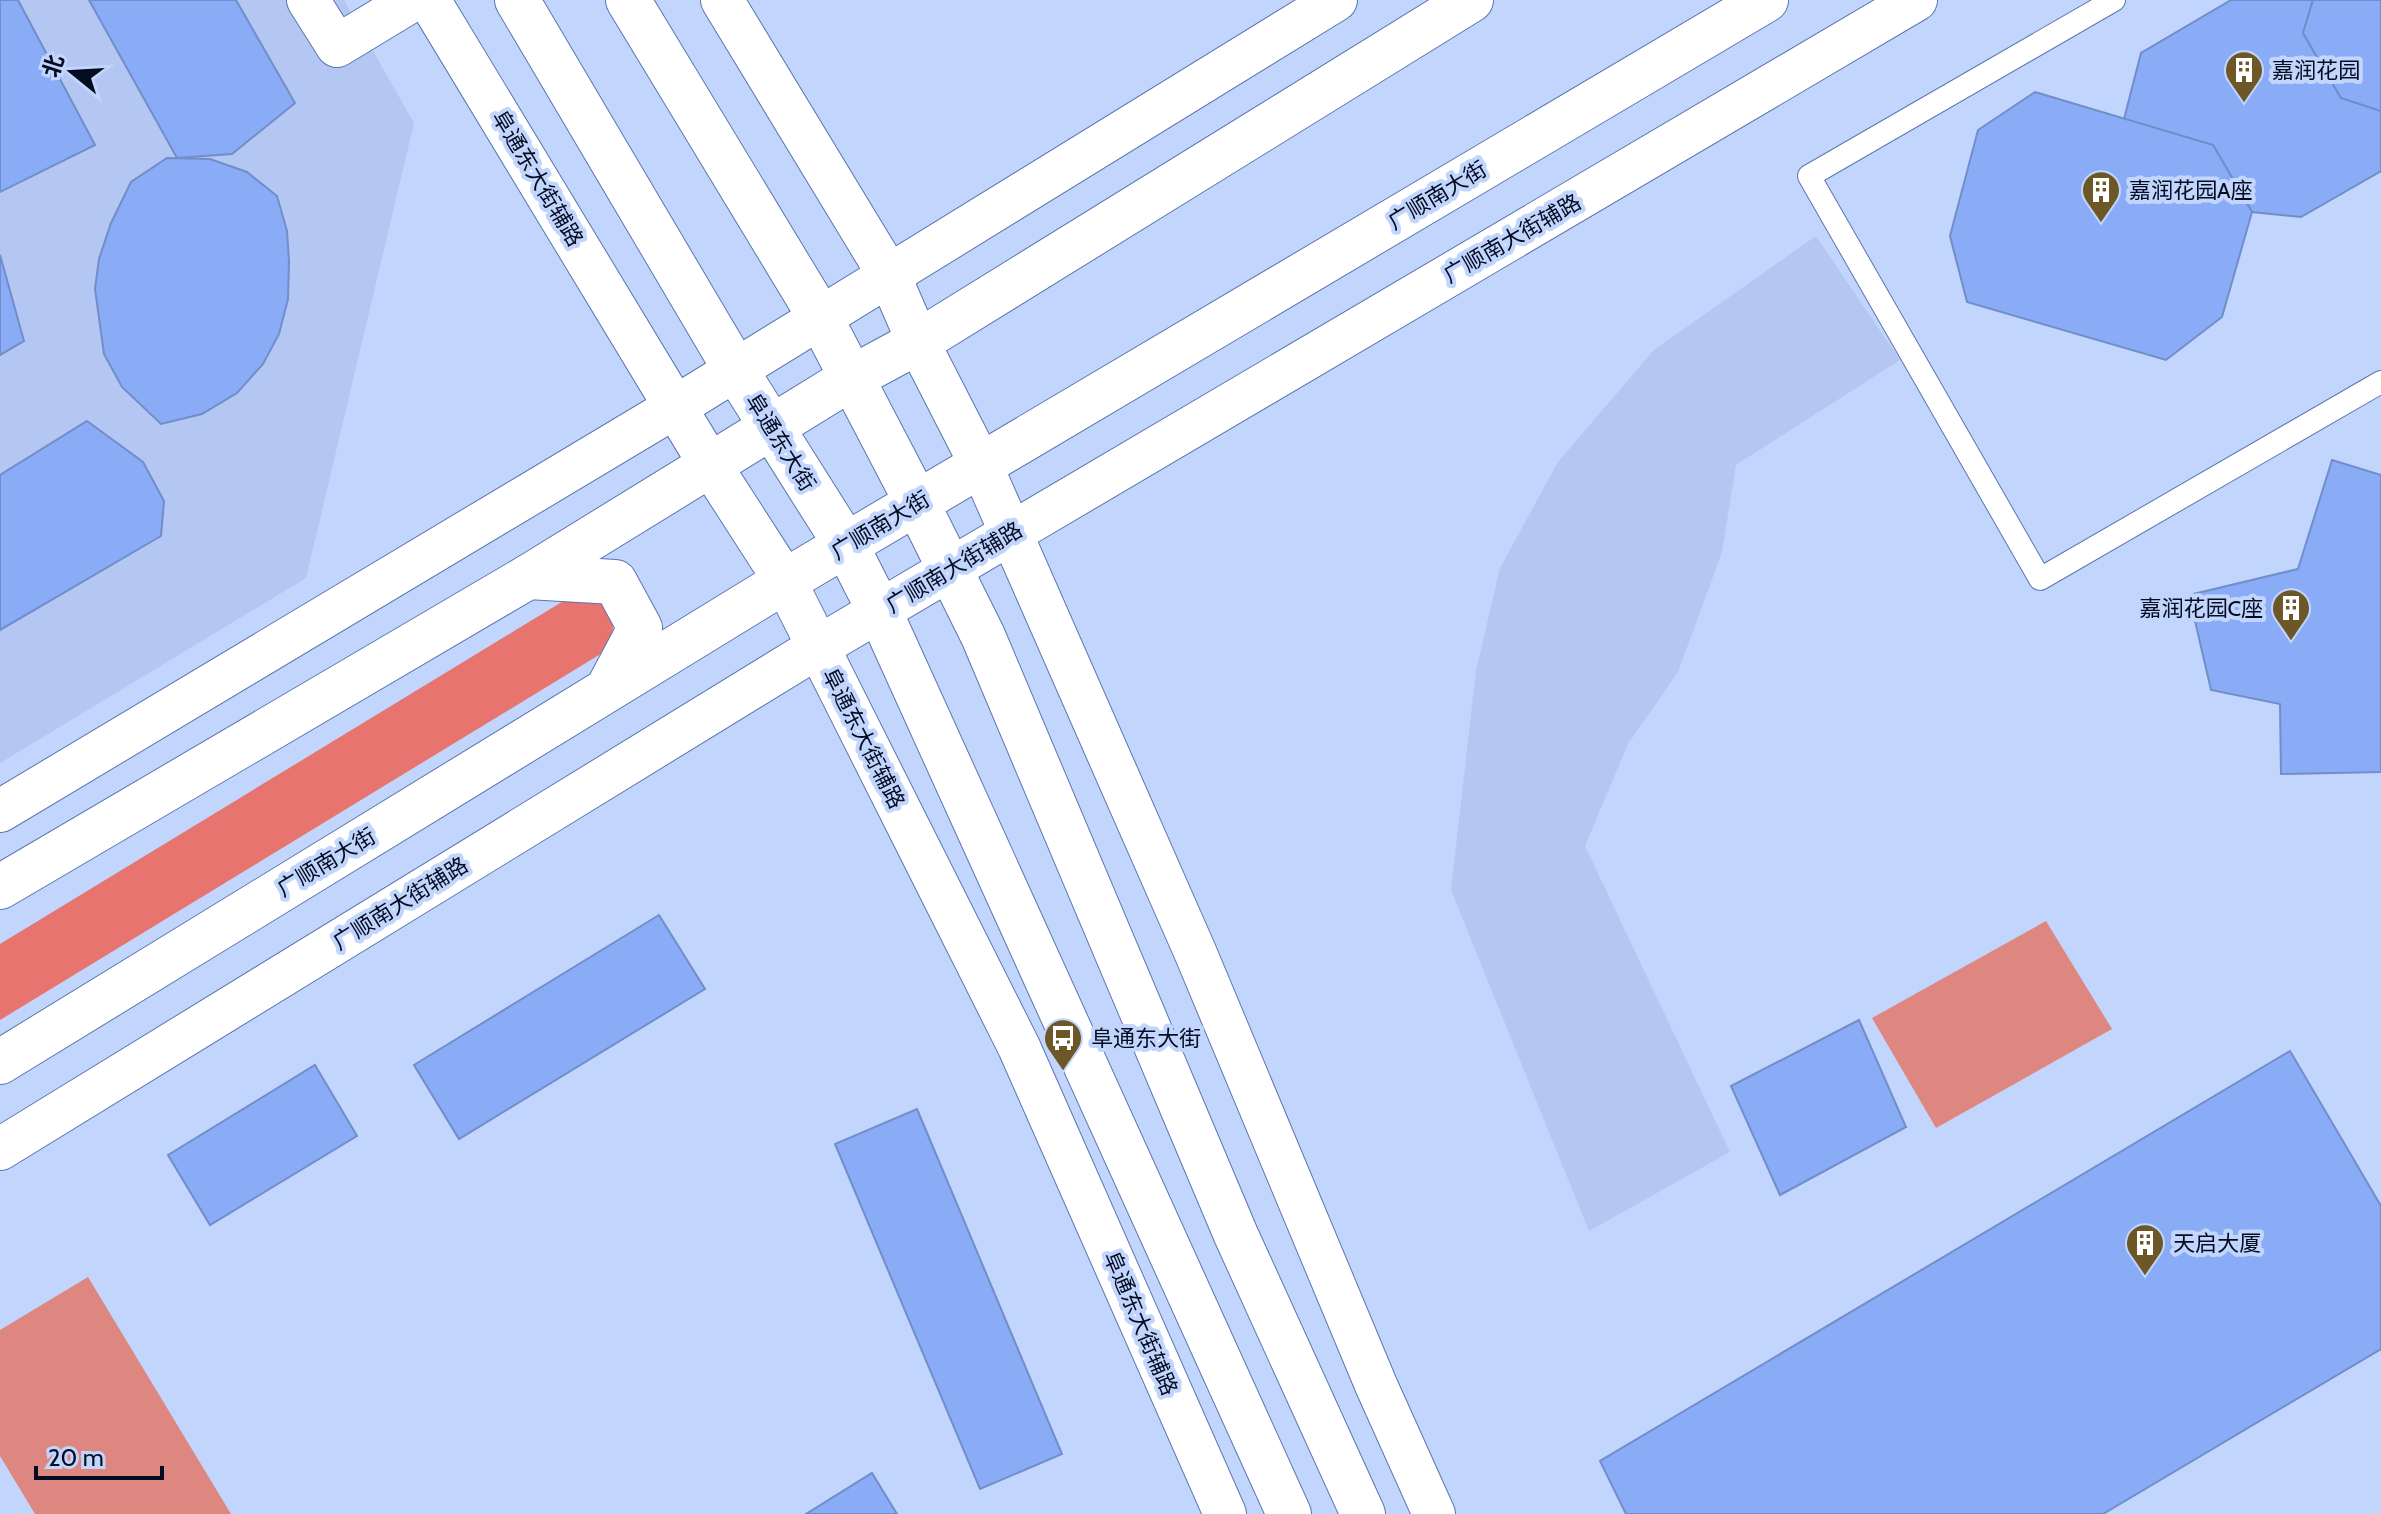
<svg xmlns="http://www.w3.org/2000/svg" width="2381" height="1514" viewBox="0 0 2381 1514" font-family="Cabin,'Noto Sans SC',sans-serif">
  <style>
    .built { fill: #b3c7f2 }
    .green { fill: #de8781 }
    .forest { fill: #e7746e }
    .building { fill: #8aacf7; stroke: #718dca; stroke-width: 2 }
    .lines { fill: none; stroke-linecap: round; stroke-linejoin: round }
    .service-casing { stroke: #5b76b0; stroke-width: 24 }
    .minor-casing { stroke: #5b76b0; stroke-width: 44 }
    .primary-casing { stroke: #5b76b0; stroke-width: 46 }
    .service { stroke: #fff; stroke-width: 22 }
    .minor { stroke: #fff; stroke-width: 42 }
    .primary { stroke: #fff; stroke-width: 44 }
    .labels { text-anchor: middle; stroke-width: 8; stroke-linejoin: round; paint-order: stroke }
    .poi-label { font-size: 22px; fill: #040c22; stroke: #c2d5fc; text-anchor: start }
    .street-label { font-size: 22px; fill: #040c22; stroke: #c2d5fc }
  </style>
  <rect width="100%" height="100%" fill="#c2d5fc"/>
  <!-- built -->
  <g class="built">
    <path d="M0,0H344L414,123L306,578L0,763Z"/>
    <path d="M1816,236L1900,360L1736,465L1722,552L1678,672L1628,744L1585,846L1730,1152L1589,1231L1451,890L1476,671L1500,568L1558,462L1654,350Z"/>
  </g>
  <!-- green -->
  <g class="green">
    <path d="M2046,921L2112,1029L1936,1128L1872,1018Z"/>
    <path d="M88,1277L231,1514H35L0,1456V1330Z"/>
  </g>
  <!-- forest -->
  <path class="forest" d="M570,597L601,602L613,621L612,647L0,1020V944Z"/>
  <!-- building -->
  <g class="building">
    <path d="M0,0H18L95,145L0,192Z"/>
    <path d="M89,0H236L295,103L232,154L177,158Z"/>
    <path d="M2231,0H2313L2303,33L2341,98L2381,111V171L2301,217L2252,212L2213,145L2124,119L2141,53Z"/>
    <path d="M2313,0H2381V111L2341,98L2303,33Z"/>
    <path d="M2035,92L2213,145L2252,212L2222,317L2166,360L1967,302L1950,236L1978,130Z"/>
    <path d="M167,158L210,159L247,172L277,196L287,231L289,261L288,299L279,334L263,364L237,393L202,414L161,424L122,387L104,354L95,289L99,259L111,223L131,182Z"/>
    <path d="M0,255L24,341L0,355Z"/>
    <path d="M87,421L143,462L164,501L161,536L0,630V475Z"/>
    <path d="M2332,460L2381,475V772L2281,774L2280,704L2211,690L2189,595L2298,569Z"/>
    <path d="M659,915L705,989L459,1139L414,1065Z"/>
    <path d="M1859,1020L1906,1127L1780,1195L1731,1086Z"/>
    <path d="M2290,1051L2381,1206V1349L2103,1514H1626L1600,1461Z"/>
    <path d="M315,1065L357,1136L210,1225L168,1155Z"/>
    <path d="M917,1109L1062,1454L980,1489L835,1144Z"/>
    <path d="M872,1473L897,1514H806Z"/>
  </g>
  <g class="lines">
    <defs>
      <path id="service" d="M2114,0L1809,176L2040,579L2381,382"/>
      <g id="minor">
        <path d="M308,0L337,46L413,0"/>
        <path d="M429,0L709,463L785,581L1019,1047L1225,1514"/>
        <path d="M722,0L890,277L918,342L981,465L1196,954L1376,1385L1434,1514"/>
        <path d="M0,811L677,406L1336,0"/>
        <path d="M0,1149L818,647L1916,0"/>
      </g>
      <g id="primary">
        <path d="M517,0L735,369L846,545L880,612L1289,1514"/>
        <path d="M628,0L820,317L917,503L983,636L1236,1235L1363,1514"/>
        <path d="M528,577L615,582L640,628L608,688"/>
        <path d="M0,887L528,577L853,377L918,342L1471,0"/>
        <path d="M0,1062L785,581L1766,0"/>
      </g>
    </defs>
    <!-- service casing -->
    <use href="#service" class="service-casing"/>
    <!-- minor casing -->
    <use href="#minor" class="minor-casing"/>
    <!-- primary casing -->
    <use href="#primary" class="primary-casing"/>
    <!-- service -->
    <use href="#service" class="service"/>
    <!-- minor -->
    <use href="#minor" class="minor"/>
    <!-- primary -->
    <use href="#primary" class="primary"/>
  </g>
  <!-- icons -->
  <defs>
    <symbol id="building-pin" viewBox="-11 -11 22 30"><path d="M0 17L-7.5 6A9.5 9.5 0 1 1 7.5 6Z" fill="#6d5727" stroke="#c2d5fc"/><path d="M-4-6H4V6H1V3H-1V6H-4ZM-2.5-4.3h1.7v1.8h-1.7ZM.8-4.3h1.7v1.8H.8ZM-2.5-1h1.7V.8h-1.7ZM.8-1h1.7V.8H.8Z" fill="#fff"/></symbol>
    <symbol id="bus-pin" viewBox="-11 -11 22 30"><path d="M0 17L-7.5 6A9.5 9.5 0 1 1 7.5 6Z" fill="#6d5727" stroke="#c2d5fc"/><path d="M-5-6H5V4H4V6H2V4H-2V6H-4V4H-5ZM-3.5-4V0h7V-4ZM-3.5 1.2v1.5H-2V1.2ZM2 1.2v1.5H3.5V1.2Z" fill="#fff"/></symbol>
  </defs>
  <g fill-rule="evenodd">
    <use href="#building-pin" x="2222" y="48" width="44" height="60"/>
    <use href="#building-pin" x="2079" y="168" width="44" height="60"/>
    <use href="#building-pin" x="2269" y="586" width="44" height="60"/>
    <use href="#bus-pin" x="1041" y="1016" width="44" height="60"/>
    <use href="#building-pin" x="2123" y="1221" width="44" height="60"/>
  </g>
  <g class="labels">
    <!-- poi labels -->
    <g class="poi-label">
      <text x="2272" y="78">嘉润花园</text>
      <text x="2129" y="198">嘉润花园A座</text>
      <text x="2263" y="616" text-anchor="end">嘉润花园C座</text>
      <text x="1091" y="1046">阜通东大街</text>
      <text x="2173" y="1251">天启大厦</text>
    </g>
    <!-- street labels -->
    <g class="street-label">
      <text transform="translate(538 178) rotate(59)" y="8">阜通东大街辅路</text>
      <text transform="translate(1437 195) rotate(-31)" y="8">广顺南大街</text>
      <text transform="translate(1512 238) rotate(-30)" y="8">广顺南大街辅路</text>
      <text transform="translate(781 442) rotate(58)" y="8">阜通东大街</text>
      <text transform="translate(880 525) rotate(-31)" y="8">广顺南大街</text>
      <text transform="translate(954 567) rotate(-31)" y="8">广顺南大街辅路</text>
      <text transform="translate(864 738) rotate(63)" y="8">阜通东大街辅路</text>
      <text transform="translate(326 862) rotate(-31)" y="8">广顺南大街</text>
      <text transform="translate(400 903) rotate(-32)" y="8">广顺南大街辅路</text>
      <text transform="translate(1141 1323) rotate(67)" y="8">阜通东大街辅路</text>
    </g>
  </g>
  <!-- north arrow -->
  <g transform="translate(72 72) rotate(288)" stroke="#c2d5fc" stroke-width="6" paint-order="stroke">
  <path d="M0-6L14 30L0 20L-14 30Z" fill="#040c22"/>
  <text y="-12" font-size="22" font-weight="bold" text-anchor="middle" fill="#040c22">北</text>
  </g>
  <!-- scale -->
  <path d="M36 1466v12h126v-12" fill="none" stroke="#040c22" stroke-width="4"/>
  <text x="48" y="1466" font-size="24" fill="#040c22" stroke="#c2d5fc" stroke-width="6" paint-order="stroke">20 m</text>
</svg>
